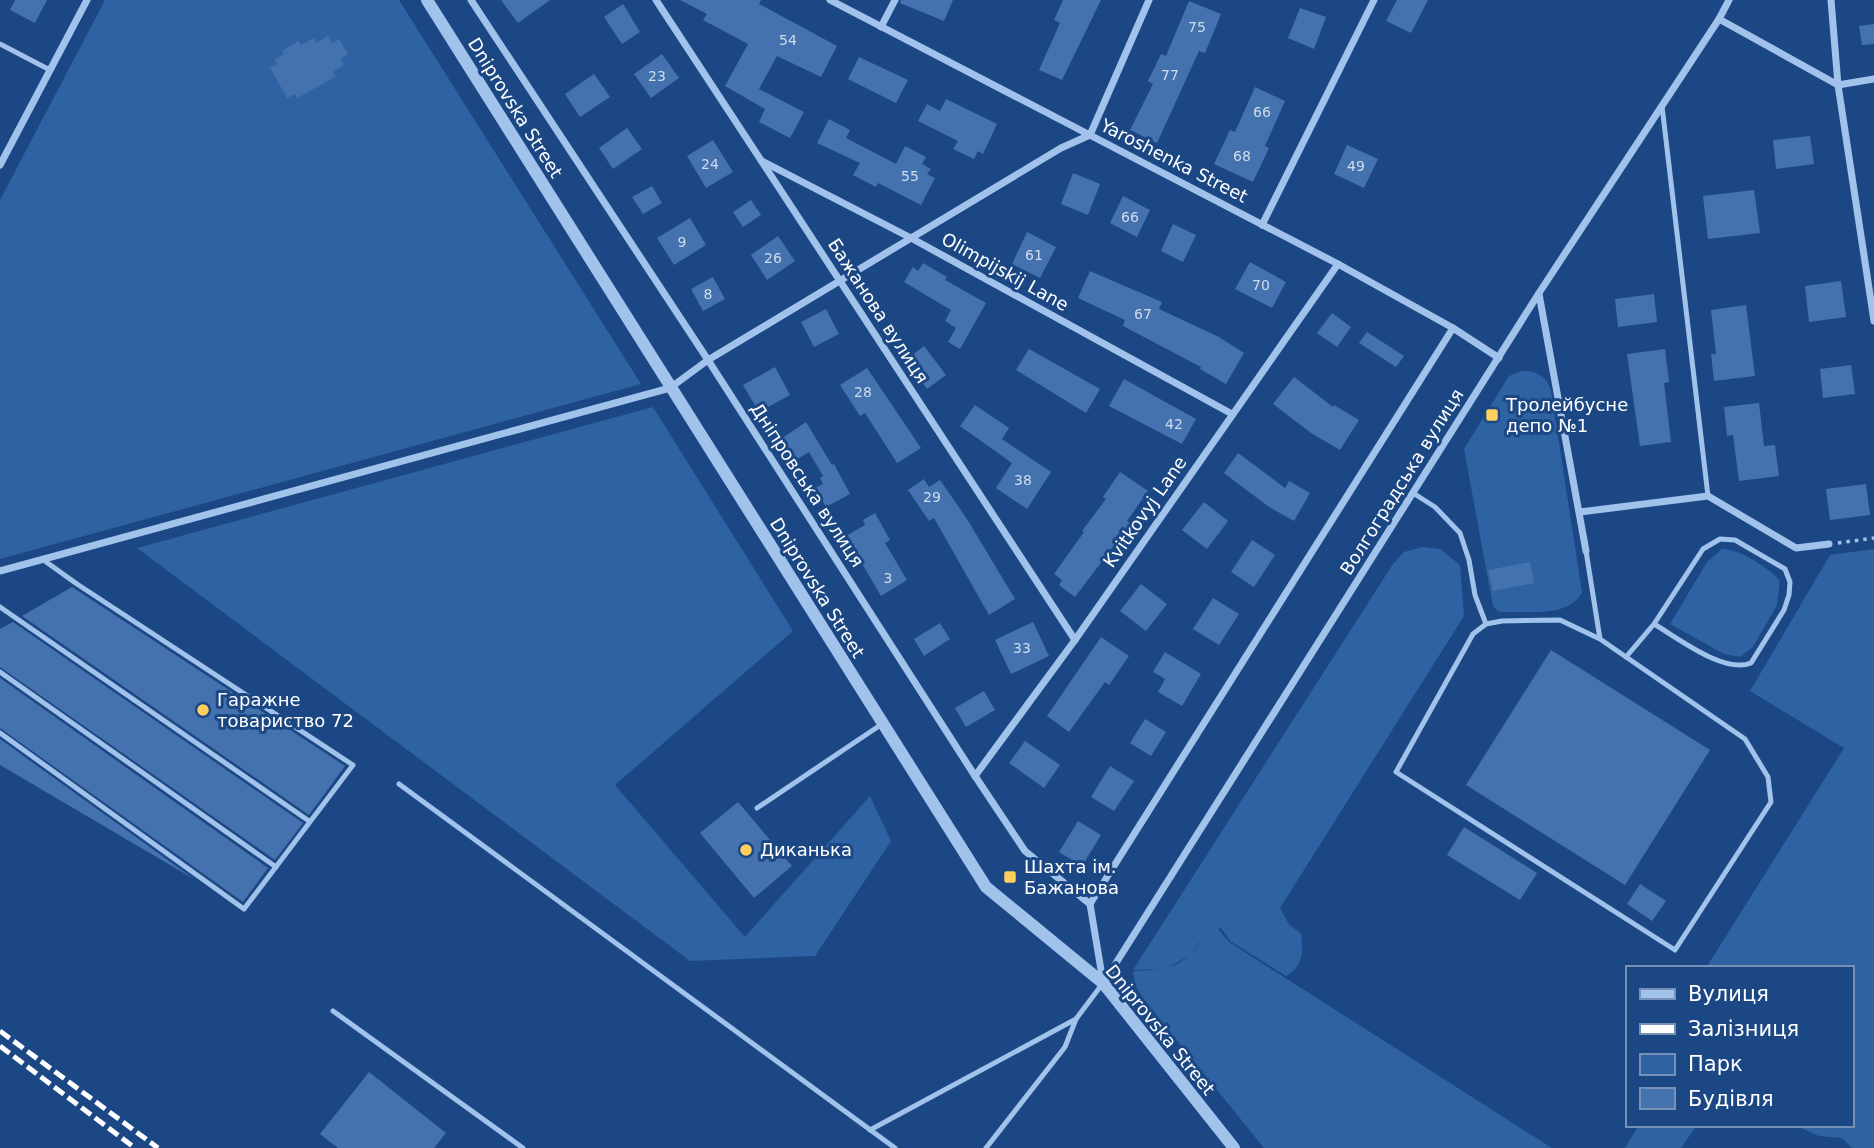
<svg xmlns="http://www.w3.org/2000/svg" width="1874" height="1148" viewBox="0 0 1874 1148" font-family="'DejaVu Sans',sans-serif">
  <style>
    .green { fill: #2e62a2 }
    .building { fill: #4472ae }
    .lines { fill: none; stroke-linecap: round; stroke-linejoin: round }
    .path { stroke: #a1c2eb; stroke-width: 3.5; stroke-dasharray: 3.5 5; stroke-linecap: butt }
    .service { stroke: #a1c2eb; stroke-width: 5 }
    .minor { stroke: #a1c2eb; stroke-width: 7 }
    .tertiary { stroke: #a1c2eb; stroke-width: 12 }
    .rail { stroke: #fff; stroke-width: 5; stroke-dasharray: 12 5; stroke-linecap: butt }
    .poi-dot { fill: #fdcf5d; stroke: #1b4884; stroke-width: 2.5 }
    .labels { text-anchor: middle; stroke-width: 6; stroke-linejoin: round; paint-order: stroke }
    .number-label { font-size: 14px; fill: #d0dceb }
    .street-label { font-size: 18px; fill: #fff; stroke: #1b4884 }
    .poi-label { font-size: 18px; fill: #fff; stroke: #1b4884; text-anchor: start }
  </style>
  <rect width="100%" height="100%" fill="#1b4884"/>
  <!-- green -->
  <g class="green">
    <path d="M105,0H399L641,384L0,559V200Z"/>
    <path d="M1522,371C1537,370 1547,377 1551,391L1582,592C1569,618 1529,611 1505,612H1499L1493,606L1464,449L1509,376Z"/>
    <path d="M653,407L793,631L615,785L745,937L870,796L891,841L815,956L690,961L137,548Z"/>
    <path d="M1422,547L1440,549L1460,565L1464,616L1280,908L1290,926L1301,933C1303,952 1304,966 1286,976L1230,941L1221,928L1218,929L1229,942L1552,1148H1264L1145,1001L1135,985L1133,971C1169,970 1184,968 1204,936L1190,955L1166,969L1133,970L1393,564L1404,552Z"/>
    <path d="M1722,549C1738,548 1771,569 1780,581L1777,605L1753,647L1740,657L1724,654L1670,624L1707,562Z"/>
    <path d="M1874,549V1148H1852L1842,1138L1819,1136L1794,1125H1851V968H1706L1844,748L1750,691L1830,555Z"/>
    <path d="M1639,1125H1697L1681,1148H1625Z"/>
  </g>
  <!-- building -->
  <g class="building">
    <path d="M15,0H47L35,23L10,10Z"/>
    <path d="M501,0H550L518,23Z"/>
    <path d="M680,0H761L759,4L837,46L821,77L777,56L759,89L804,112L790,138L759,122L765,109L725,86L748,44L703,20L707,14Z"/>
    <path d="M901,0H953L944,21L900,3Z"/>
    <path d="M1063,0H1101L1062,80L1039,70L1060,23L1054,20Z"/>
    <path d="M1397,0H1428L1411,33L1386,21Z"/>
    <path d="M1189,1L1221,14L1205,53L1199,51L1157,143L1130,130L1153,84L1148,81L1161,54L1166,56Z"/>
    <path d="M623,4L640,32L622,44L604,17Z"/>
    <path d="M1300,8L1326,17L1314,49L1288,38Z"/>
    <path d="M1874,24V44L1862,45L1859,26Z"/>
    <path d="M328,36L332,43L339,39L348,54L340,59L344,65L333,72L336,76L323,84L297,98L295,94L287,98L270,68L277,64L274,60L284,54L282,51L298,41L301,45L314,38L316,43Z"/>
    <path d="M662,54L679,78L651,98L634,74Z"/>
    <path d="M859,57L908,80L896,103L848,79Z"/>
    <path d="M594,74L610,97L580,117L565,94Z"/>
    <path d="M1255,87L1285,101L1265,146L1269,148L1253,182L1214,164L1230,130L1235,132Z"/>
    <path d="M946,99L997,124L983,154L978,151L974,159L953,149L958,141L918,121L927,104L940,111Z"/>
    <path d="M829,119L850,130L846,138L896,164L905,146L926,157L922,164L931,169L927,174L935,178L921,205L878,183L876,187L853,175L860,163L817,143Z"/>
    <path d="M627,128L642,149L613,169L599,148Z"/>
    <path d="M1810,136L1814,164L1776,169L1773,140Z"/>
    <path d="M713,140L733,172L706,188L687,156Z"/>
    <path d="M1347,145L1378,159L1364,188L1334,174Z"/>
    <path d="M1073,173L1100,184L1088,215L1061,204Z"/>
    <path d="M652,186L662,203L643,214L632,197Z"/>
    <path d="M1754,190L1760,233L1708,239L1703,196Z"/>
    <path d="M1123,196L1150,210L1137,237L1110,223Z"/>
    <path d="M751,200L761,215L743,227L733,212Z"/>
    <path d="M690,218L706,245L674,265L657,238Z"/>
    <path d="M1173,224L1196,235L1183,262L1161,251Z"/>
    <path d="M1027,232L1056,247L1040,278L1012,264Z"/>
    <path d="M778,236L795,261L767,280L751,255Z"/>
    <path d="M1250,262L1286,282L1272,308L1235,289Z"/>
    <path d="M923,263L947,277L945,280L986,303L960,349L948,342L956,328L945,321L951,310L904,282L913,267L918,271Z"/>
    <path d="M1090,271L1162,302L1159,309L1219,337L1244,353L1226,384L1200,369L1201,367L1123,326L1125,320L1078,298Z"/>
    <path d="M713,277L725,299L703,311L691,289Z"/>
    <path d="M1841,281L1846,317L1809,322L1805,286Z"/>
    <path d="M1654,294L1657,322L1618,327L1615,299Z"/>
    <path d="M1746,305L1755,376L1714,381L1711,354H1716L1711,310Z"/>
    <path d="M826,309L839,334L814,347L801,322Z"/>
    <path d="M1332,313L1351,327L1337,347L1317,333Z"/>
    <path d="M1367,332L1404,356L1396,367L1359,343Z"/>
    <path d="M924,346L946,375L927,389L906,360Z"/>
    <path d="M1029,349L1100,389L1086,413L1016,370Z"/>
    <path d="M1665,349L1669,382L1664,383L1671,442L1640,446L1627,354Z"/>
    <path d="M1851,365L1855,394L1823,398L1820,369Z"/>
    <path d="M775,367L790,395L759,412L743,385Z"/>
    <path d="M867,368L921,448L897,463L865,413L860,416L840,385Z"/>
    <path d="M1294,377L1333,407L1334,405L1359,420L1340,450L1311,433L1273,404Z"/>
    <path d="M1124,379L1196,419L1182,444L1109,406Z"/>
    <path d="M1759,403L1764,446L1775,445L1779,476L1739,481L1733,435L1727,436L1724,407Z"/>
    <path d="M975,405L1009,428L1002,439L1051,472L1027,509L996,488L1012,463L960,426Z"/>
    <path d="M806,422L832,465L834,464L850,494L826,507L815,488L823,484L820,478L823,476L809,452L791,463L778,441Z"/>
    <path d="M1238,453L1285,488L1289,481L1310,493L1294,521L1269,507L1224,473Z"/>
    <path d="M1120,472L1148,491L1127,521L1131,523L1075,597L1059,585L1062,580L1054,574L1084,532L1082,531L1106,499L1103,497Z"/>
    <path d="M924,479L929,487L940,480L967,519L1015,599L989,615L934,518L929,521L908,490Z"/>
    <path d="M1866,484L1870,515L1830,520L1826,489Z"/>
    <path d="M1204,502L1228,521L1207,549L1182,530Z"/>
    <path d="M875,513L890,540L885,543L907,580L881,596L846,536L865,525L863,520Z"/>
    <path d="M1252,540L1275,555L1254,587L1231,572Z"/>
    <path d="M1530,562L1534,583L1493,591L1488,570Z"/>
    <path d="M1141,584L1167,604L1146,631L1120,611Z"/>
    <path d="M72,587L345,766L309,815L22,616Z"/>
    <path d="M1213,598L1239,614L1219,645L1193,629Z"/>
    <path d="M13,622L303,823L275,860L0,667V629Z"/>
    <path d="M1033,622L1049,656L1011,674L995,640Z"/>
    <path d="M940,623L950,639L924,656L914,639Z"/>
    <path d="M1101,637L1129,656L1109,685L1105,682L1069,732L1047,716Z"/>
    <path d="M1551,650L1710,750L1625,885L1466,785Z"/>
    <path d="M1165,652L1201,674L1182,706L1158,692L1165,679L1153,672Z"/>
    <path d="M0,678L268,868L243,902L0,728Z"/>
    <path d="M984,691L995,710L966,727L955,708Z"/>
    <path d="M1145,719L1166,732L1151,756L1130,743Z"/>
    <path d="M0,739L194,879L0,765Z"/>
    <path d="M1025,741L1060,765L1044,788L1009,763Z"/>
    <path d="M1110,766L1134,781L1114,811L1091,797Z"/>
    <path d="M738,802L792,866L754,898L700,833Z"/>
    <path d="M1078,821L1101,835L1082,866L1059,852Z"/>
    <path d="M1464,827L1537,873L1520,900L1447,855Z"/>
    <path d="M1640,884L1666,901L1652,921L1627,904Z"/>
    <path d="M369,1072L446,1133L434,1148H338L320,1134Z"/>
  </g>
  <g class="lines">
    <!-- path -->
    <path class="path" d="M1838,543L1874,538"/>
    <!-- service -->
    <g class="service">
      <path d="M0,44L50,70"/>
      <path d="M1662,106L1708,496"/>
      <path d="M1413,493L1435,507L1460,533L1469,560L1475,595L1486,624"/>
      <path d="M1586,551L1600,639L1745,739L1768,777L1771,802L1675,950L1396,772L1473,634L1486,624L1502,621L1560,620L1600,639"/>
      <path d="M0,607L309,821"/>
      <path d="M1626,657L1654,624L1703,549L1720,539L1735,540L1785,569L1790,582L1789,595L1784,610L1751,663C1724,674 1678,638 1654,624"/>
      <path d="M0,672L276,867"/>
      <path d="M0,733L244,909L353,765L77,584L42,559"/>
      <path d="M399,784L895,1148"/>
      <path d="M757,808L882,724"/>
      <path d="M333,1011L523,1148"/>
      <path d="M870,1130L1076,1019"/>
      <path d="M986,1148L1065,1047L1076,1019L1103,983"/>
    </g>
    <!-- minor -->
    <g class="minor">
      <path d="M471,0L708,360L975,776L1025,851L1090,904L1103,982"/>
      <path d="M656,0L1075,640"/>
      <path d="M830,0L1338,264L1453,328L1499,358"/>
      <path d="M1831,0L1838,85L1874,321"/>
      <path d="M1719,19L1838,85L1874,79"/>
      <path d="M881,27L895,0"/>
      <path d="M762,161L911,238L1232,414"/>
      <path d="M0,165L87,0"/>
      <path d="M1262,225L1374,0"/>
      <path d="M1539,294L1586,551"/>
      <path d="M1580,512L1708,496L1796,548L1829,544"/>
      <path d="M0,571L670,388L708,360L1061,148L1090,135L1149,0"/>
      <path d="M975,776L1075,640L1338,264"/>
      <path d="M1090,904L1453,328"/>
      <path d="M1104,982L1539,293L1719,19L1729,0"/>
    </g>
    <!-- tertiary -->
    <path class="tertiary" d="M427,0L986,887L1103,983L1234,1148"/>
    <!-- rail -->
    <g class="rail">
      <path d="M0,1031L158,1148"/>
      <path d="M0,1046L135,1148"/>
    </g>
  </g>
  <!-- markers -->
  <g class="poi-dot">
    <rect x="1485" y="408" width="14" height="14" rx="3.5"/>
    <circle cx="203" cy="710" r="7"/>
    <circle cx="746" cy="850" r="7"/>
    <rect x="1003" y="870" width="14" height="14" rx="3.5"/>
  </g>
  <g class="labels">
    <!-- number labels -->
    <g class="number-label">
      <text x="1197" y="32">75</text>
      <text x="788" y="45">54</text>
      <text x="1170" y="80">77</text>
      <text x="657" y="81">23</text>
      <text x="1262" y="117">66</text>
      <text x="1242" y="161">68</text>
      <text x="710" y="169">24</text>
      <text x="1356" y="171">49</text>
      <text x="910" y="181">55</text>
      <text x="1130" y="222">66</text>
      <text x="682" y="247">9</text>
      <text x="1034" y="260">61</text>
      <text x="773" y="263">26</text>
      <text x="1261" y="290">70</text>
      <text x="708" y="299">8</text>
      <text x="1143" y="319">67</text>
      <text x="863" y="397">28</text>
      <text x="1174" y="429">42</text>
      <text x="1023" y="485">38</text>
      <text x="932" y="502">29</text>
      <text x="888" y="583">3</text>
      <text x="1022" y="653">33</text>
    </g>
    <!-- street labels -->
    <g class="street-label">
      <text transform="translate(515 108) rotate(58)" y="6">Dniprovska Street</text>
      <text transform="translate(1174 161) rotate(27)" y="6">Yaroshenka Street</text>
      <text transform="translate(1005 272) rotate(29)" y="6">Olimpijskij Lane</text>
      <text transform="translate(878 311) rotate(57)" y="6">Бажанова вулиця</text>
      <text transform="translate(1402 482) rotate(-58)" y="6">Волгоградська вулиця</text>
      <text transform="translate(807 485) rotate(57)" y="6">Дніпровська вулиця</text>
      <text transform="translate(1145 512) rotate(-55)" y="6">Kvitkovyj Lane</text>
      <text transform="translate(817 588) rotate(58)" y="6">Dniprovska Street</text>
      <text transform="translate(1160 1030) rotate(51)" y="6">Dniprovska Street</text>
    </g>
    <!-- poi labels -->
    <g class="poi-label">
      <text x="1506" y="411">Тролейбусне<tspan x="1506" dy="21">депо №1</tspan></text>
      <text x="217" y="706">Гаражне<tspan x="217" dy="21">товариство 72</tspan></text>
      <text x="760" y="856">Диканька</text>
      <text x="1024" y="873">Шахта ім.<tspan x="1024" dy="21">Бажанова</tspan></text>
    </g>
  </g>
  <!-- legend -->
  <rect x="1626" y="966" width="228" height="161" fill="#1b4884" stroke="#7691b5" stroke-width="2"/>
  <rect x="1640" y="989" width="35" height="10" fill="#a1c2eb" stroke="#7691b5" stroke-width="2"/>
  <text x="1688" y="1001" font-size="21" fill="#ffffff">Вулиця</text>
  <rect x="1640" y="1024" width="35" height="10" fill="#ffffff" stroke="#7691b5" stroke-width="2"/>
  <text x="1688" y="1036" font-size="21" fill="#ffffff">Залізниця</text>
  <rect x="1640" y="1054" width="35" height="21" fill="#2e62a2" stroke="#7691b5" stroke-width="2"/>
  <text x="1688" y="1071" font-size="21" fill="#ffffff">Парк</text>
  <rect x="1640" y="1088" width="35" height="21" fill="#4472ae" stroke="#7691b5" stroke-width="2"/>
  <text x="1688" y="1106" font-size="21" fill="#ffffff">Будівля</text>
</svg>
